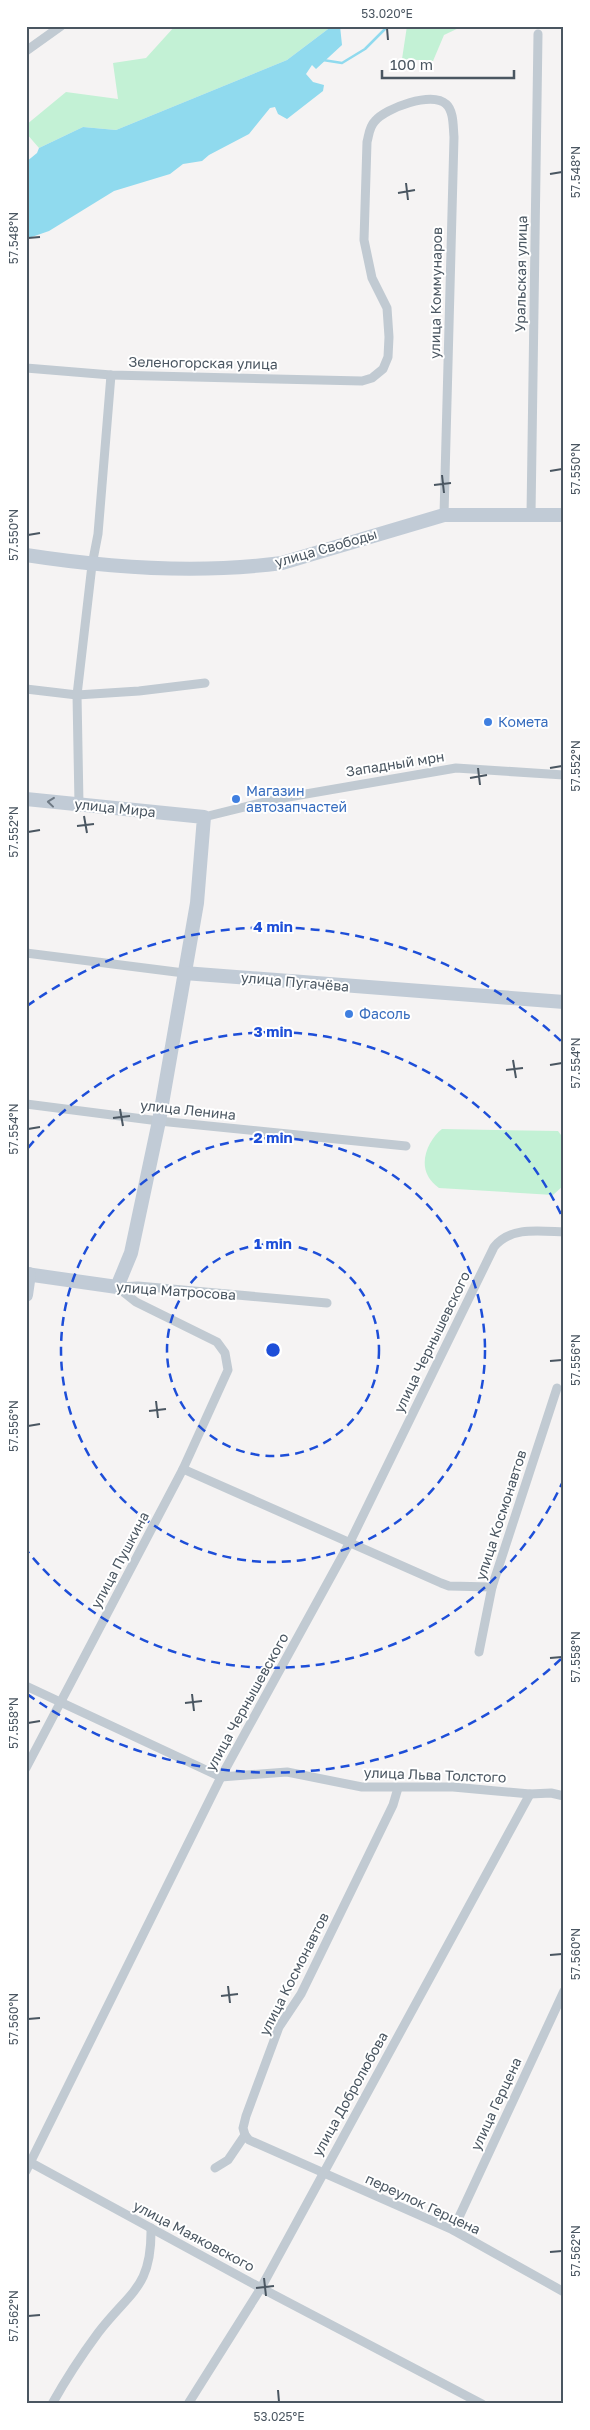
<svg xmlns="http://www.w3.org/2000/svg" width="590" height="2430" viewBox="0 0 590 2430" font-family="'Golos Text',sans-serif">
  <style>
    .green { fill: #c3f1d5 }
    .water { fill: #90daee }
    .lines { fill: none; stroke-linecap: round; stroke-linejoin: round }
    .stream { stroke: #90daee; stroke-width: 2.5 }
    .street { stroke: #c1cad2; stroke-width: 9 }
    .secondary { stroke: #c1cbd6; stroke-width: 14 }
    .oneway { stroke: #6e7984 }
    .ticks { fill: none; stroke: #4a5661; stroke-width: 2 }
    .ring { fill: none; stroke: #1d4ed8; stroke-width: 2.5; stroke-dasharray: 9 6 }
    .shop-dot { fill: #3f7fe0; stroke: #fff; stroke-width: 2 }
    .labels { text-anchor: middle; stroke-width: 4; stroke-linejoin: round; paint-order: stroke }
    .street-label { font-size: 14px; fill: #4a5661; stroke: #fff }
    .shop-label { font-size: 14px; fill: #366cbe; stroke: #fff; text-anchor: start }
    .centre { fill: #1d4ed8; stroke: #fff; stroke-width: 2.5 }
    .ring-label { font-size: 15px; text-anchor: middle; font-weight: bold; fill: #1d4ed8; stroke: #fff; stroke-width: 4; stroke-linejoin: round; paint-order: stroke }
    .neatline { fill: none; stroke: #4a5661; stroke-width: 2 }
    .ticks-label { font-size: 12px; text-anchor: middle; fill: #4a5661 }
  </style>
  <rect width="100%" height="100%" fill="#f5f3f3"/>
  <!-- green -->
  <g class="green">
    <path d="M175,26H332L287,60L116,130L83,127L39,148L26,133V125L66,92L118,99L113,63L146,58Z"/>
    <path d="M407,26H463L444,35L433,61L402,59Z"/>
    <path d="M442,1129L558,1131L564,1139V1185L553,1195L439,1188C435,1185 430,1180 428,1176C419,1160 430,1138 442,1129Z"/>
  </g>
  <!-- water -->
  <path class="water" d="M332,26H340L342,45L316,69L312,65L306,74L313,82L324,85L323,91L287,119L278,114L275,107L270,108L249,134L209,155L202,161L183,164L170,174L114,191L49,231L26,239V162L37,153L39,148L83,127L116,130L287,60Z"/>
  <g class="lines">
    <!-- stream -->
    <path class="stream" d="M323,60L342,63L365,49L388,26"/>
    <!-- street -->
    <g class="street">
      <path d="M26,51L61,26"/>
      <path d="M26,368L111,375L362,381L372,378L383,369L388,357L389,337L387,308L372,278L364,240L367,142C369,135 369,127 375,121C386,108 432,91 446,104C454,111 453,127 454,137L444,515"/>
      <path d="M531,515L538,34"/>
      <path d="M26,689L77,695L139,691L205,683"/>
      <path d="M79,804L77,695L92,565L98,534L111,375"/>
      <path d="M204,817L277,799L456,768L564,775"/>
      <path d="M26,953L184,973"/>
      <path d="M26,1104L159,1121L406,1146"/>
      <path d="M117,1287L138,1286L327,1303"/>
      <path d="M183,1469L441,1583L449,1586L492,1587"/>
      <path d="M479,1652L492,1587L557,1388"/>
      <path d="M26,1686L221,1777L287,1772L362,1787H453L530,1794L551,1793L564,1796"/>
      <path d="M26,1768L183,1469L228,1370L225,1353L217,1342L136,1302L117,1287"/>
      <path d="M245,2135L249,2140L453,2230L564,2292"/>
      <path d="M26,2160L261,2288L482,2404"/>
      <path d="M215,2168L228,2160L245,2135L243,2128L246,2116L279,2027L301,1994L393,1805L398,1788"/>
      <path d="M26,2171L221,1777L350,1542L494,1247C511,1226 540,1231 564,1232"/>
      <path d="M453,2230L564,1991"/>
      <path d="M52,2404C66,2379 81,2356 98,2333C130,2291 152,2288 151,2228"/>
      <path d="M188,2404L261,2288L530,1794"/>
    </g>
    <!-- secondary -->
    <g class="secondary">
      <path d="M26,555C110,568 198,574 282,563L444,515H564"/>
      <path d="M26,799L204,817L197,903L159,1121L131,1253L117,1287L26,1274"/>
      <path d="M184,973L564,1002"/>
      <path d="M26,1295L29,1274"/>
    </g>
  </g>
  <!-- one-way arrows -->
  <defs><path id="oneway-chevron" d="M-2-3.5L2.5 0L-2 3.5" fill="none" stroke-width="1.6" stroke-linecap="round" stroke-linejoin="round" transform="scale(1.25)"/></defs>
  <use class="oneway" href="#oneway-chevron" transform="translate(51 802) rotate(-174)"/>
  <!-- ticks -->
  <path class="ticks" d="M387,28L388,40M550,174L562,172M406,183L408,200M398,193L415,190M28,238L40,237M550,471L562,469M442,475L444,493M434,485L451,483M28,535L40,533M478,768L480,785M550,768L562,766M470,778L487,775M84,816L87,833M77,826L94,824M28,832L40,830M513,1060L516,1078M550,1065L562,1063M506,1070L523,1068M120,1109L123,1126M113,1118L130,1116M28,1129L40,1127M550,1361L562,1360M156,1401L158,1418M149,1411L166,1409M28,1426L40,1424M550,1658L562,1657M192,1694L194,1711M185,1703L202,1701M28,1723L40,1721M550,1955L562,1954M228,1986L230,2003M221,1996L238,1994M28,2019L40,2018M550,2252L562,2251M264,2278L266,2296M256,2288L274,2286M28,2316L40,2315M278,2390L279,2402"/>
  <!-- distance rings -->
  <g class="ring">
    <circle cx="273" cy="1350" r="106"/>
    <circle cx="273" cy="1350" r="212"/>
    <path d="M564 1479A318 318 0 0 1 28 1552M28 1148A318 318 0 0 1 564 1221"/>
    <path d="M561 1659A423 423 0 0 1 27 1694M27 1006A423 423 0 0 1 561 1041"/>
  </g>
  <!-- markers -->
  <g class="shop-dot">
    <circle cx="488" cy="722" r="5"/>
    <circle cx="236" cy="799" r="5"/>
    <circle cx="349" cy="1014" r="5"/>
  </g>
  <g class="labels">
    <!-- street labels -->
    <g class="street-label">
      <text transform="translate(521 274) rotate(-89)" y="5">Уральская улица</text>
      <text transform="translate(436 293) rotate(-89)" y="5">улица Коммунаров</text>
      <text transform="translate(203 363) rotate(1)" y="5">Зеленогорская улица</text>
      <text transform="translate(326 548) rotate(-16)" y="5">улица Свободы</text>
      <text transform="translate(395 764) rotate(-9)" y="5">Западный мрн</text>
      <text transform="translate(115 808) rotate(6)" y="5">улица Мира</text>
      <text transform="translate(295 982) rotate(5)" y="5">улица Пугачёва</text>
      <text transform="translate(188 1110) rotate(6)" y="5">улица Ленина</text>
      <text transform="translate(176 1291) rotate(4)" y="5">улица Матросова</text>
      <text transform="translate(432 1342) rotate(-64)" y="5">улица Чернышевского</text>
      <text transform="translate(501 1515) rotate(-72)" y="5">улица Космонавтов</text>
      <text transform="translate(120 1560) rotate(-62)" y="5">улица Пушкина</text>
      <text transform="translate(247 1702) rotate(-61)" y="5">улица Чернышевского</text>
      <text transform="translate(435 1775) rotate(2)" y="5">улица Льва Толстого</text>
      <text transform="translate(294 1974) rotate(-63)" y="5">улица Космонавтов</text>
      <text transform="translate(350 2094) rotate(-61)" y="5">улица Добролюбова</text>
      <text transform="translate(496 2104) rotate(-65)" y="5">улица Герцена</text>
      <text transform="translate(423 2204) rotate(25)" y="5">переулок Герцена</text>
      <text transform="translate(194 2236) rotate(28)" y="5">улица Маяковского</text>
    </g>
    <!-- shop labels -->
    <g class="shop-label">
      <text x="498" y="727">Комета</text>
      <text x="246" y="796">Магазин<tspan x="246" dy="16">автозапчастей</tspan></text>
      <text x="359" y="1019">Фасоль</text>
    </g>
  </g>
  <circle cx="273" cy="1350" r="8" class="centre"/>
  <g class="ring-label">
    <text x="273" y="932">4 min</text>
    <text x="273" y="1037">3 min</text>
    <text x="273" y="1143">2 min</text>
    <text x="273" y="1249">1 min</text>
  </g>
  <!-- border -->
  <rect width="590" height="2430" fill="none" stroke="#ffffff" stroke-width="55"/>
  <!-- scale -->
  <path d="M382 70v8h132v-8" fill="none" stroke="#4a5661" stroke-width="2.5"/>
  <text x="390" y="70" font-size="15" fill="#4a5661" stroke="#ffffff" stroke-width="4" paint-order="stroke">100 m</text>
  <rect x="28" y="28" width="534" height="2374" class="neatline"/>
  <g class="ticks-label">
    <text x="387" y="18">53.020°E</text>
    <text transform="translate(576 172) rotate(-90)" y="4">57.548°N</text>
    <text transform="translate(14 238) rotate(-90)" y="4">57.548°N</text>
    <text transform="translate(576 469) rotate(-90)" y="4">57.550°N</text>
    <text transform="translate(14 535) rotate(-90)" y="4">57.550°N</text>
    <text transform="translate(576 766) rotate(-90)" y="4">57.552°N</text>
    <text transform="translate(14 832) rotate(-90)" y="4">57.552°N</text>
    <text transform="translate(576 1063) rotate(-90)" y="4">57.554°N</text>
    <text transform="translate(14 1129) rotate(-90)" y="4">57.554°N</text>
    <text transform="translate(576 1360) rotate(-90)" y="4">57.556°N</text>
    <text transform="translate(14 1426) rotate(-90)" y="4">57.556°N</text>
    <text transform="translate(576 1657) rotate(-90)" y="4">57.558°N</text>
    <text transform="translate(14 1723) rotate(-90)" y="4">57.558°N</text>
    <text transform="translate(576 1954) rotate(-90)" y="4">57.560°N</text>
    <text transform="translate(14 2019) rotate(-90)" y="4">57.560°N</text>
    <text transform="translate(576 2251) rotate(-90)" y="4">57.562°N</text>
    <text transform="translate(14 2316) rotate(-90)" y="4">57.562°N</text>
    <text x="279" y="2421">53.025°E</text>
  </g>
</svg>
